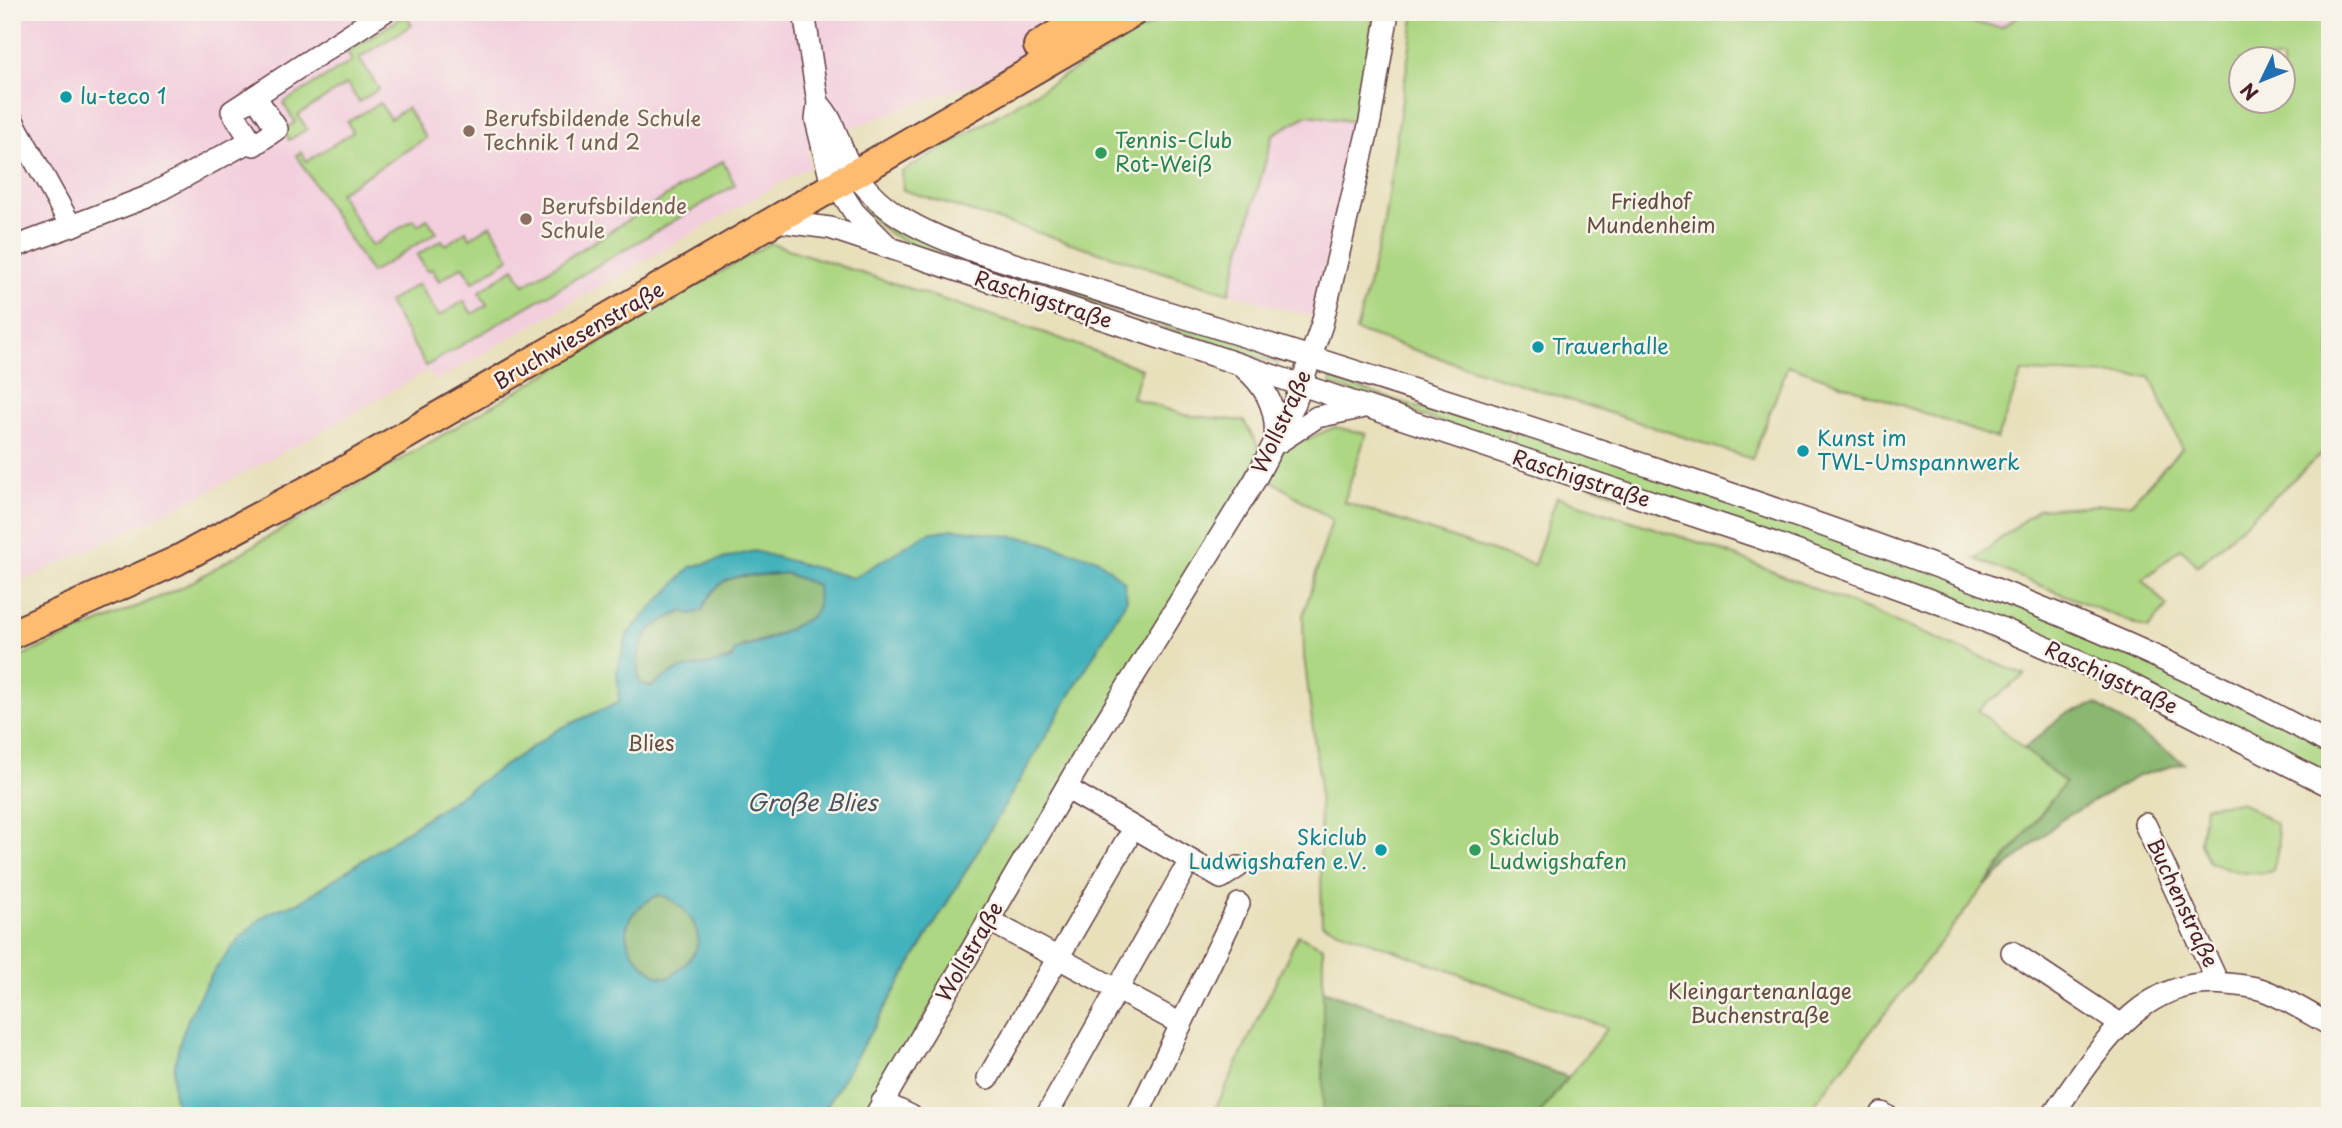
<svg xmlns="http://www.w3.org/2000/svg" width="2342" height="1128" viewBox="0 0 2342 1128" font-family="'Playpen Sans',sans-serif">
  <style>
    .built { fill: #f3cfde }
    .green { fill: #add783; stroke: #7c7b57; stroke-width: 2; fill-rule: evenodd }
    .forest { fill: #8ab871; stroke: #6a6c4e; stroke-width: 2 }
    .water { fill: #43b2bc; stroke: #466874; stroke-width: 2; fill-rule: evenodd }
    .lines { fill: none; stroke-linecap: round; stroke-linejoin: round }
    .minor-casing { stroke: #623c41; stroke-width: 24 }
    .major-casing { stroke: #623c41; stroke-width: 32 }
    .minor { stroke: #fff; stroke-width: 21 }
    .major { stroke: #fdbc70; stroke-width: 28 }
    .culture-dot { fill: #0f9aa8; stroke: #f7f3e8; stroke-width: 2.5 }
    .education-dot { fill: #8d6e63; stroke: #f7f3e8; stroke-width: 2.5 }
    .leisure-dot { fill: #2e9e5b; stroke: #f7f3e8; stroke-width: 2.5 }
    .labels { text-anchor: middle; stroke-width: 5; stroke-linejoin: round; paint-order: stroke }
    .culture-label { font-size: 21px; fill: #0d838f; stroke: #f7f3e8; text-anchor: start }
    .education-label { font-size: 21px; fill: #785e54; stroke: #f7f3e8; text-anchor: start }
    .leisure-label { font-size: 21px; fill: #27864d; stroke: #f7f3e8; text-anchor: start }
    .park-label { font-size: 21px; fill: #634d41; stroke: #f7f3e8 }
    .street-label { font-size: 21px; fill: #4a1f2b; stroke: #f7f3e8 }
    .water-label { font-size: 23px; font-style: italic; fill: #48525e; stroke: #f7f3e8 }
  </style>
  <rect width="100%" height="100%" fill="#f7f3e8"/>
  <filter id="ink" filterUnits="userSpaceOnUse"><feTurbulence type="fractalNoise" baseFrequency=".0143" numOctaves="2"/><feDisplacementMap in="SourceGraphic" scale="14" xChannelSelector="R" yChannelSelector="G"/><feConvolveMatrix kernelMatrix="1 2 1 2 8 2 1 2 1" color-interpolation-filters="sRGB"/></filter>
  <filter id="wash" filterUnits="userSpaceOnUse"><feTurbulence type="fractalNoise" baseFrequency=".00686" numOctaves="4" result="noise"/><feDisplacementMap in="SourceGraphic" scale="28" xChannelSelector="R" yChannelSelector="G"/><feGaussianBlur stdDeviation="1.57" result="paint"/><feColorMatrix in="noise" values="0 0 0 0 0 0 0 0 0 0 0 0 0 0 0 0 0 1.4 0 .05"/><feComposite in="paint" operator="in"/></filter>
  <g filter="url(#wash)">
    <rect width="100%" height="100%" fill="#e8e0bb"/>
    <!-- built -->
    <g class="built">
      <path d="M12,12H1093L986,79L831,135L807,149L810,166L435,381L428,370L321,432L192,500L12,586Z"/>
      <path d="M1885,12H2026L2001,27Z"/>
      <path d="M1308,115L1358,122L1312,317L1229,293L1273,134Z"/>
    </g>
    <!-- green -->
    <g class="green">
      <path d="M1172,12H1374L1358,122L1308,115L1273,134L1229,293L903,190L902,172Z"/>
      <path d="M1415,12H1885L2001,27L2026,12H2330V446L2198,566L2181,548L2143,580L2167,606L2148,629L1975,559L2038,509L2131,503L2182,448L2150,376L2022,372L1997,439L1788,365L1752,459L1356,331L1383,228ZM2240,60H2282V102H2240Z"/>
      <path d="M406,15L412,25L359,58L379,89L359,102L347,84L298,115L307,129L289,140L284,130L295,122L283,103L352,61L347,52Z"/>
      <path d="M380,103L390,119L407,108L426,138L339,193L372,246L414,219L418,225L427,219L437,232L371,273L296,155L301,152L307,161L353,132L347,122Z"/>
      <path d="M723,161L735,185L426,366L388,302L418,284L439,316L464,301L472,314L487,305L479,292L514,268L524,285Z"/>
      <path d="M870,203L898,229L922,240L1281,356L1278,364L915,246L890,234L861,209Z"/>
      <path d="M491,225L510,258L473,282L463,266L439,281L432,269L427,271L417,255L442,240L446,245L466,231L470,238Z"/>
      <path d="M770,243L1051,335L1142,369L1132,398L1185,415L1244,421L1262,453L865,1116H12V660L183,587Z"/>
      <path d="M1331,379L1419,408L1469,416L1513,430L1504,444L1330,384Z"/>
      <path d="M1519,423L1985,583L2330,744V786L2132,685L1509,455Z"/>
      <path d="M1335,427L1366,434L1344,502L1534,565L1557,497L1713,547L2025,675L1978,710L2065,783L1805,1116H1538L1607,1028L1322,924L1319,777L1304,656L1303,616L1332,520L1266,477L1282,450Z"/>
      <path d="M2241,802L2276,824L2279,844L2273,871C2248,877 2233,871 2209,862L2200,843L2205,806Z"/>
      <path d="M1298,935L1323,947V1116H1212Z"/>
    </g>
    <!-- forest -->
    <g class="forest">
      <path d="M785,573L818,585C818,591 819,606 816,611C811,622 758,643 745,645C735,648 732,662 720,663C693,667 673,670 651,687L641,684C634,669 639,638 653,627C662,621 673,616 683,611L691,614L702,611C721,565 746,580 785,573Z"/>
      <path d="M2096,704L2184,763L2138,776L2061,820L1986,885L2065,783L2024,749L2065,714Z"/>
      <path d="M659,894C679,899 705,926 696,949C690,962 679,970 669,978C657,977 654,974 645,966C614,938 624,911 659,894Z"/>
      <path d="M1323,990L1568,1077L1538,1116H1323Z"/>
    </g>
    <!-- water -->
    <path class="water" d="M954,529L1032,539L1097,559L1124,581L1127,599L821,1116H179C177,1106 172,1094 173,1084C175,1023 218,953 264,916C273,909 289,906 300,902L559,729L619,702L617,669L628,633L691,567L754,551L853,578L928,533ZM785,573L817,585L818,607L811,617L774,637L734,651L733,658C719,664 705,665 690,667C676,668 662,679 651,687L641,684C634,669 639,638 653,627C662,621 673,616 683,611L691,614L702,611C721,565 746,579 785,573ZM659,895C679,899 705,927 696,949C690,962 679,970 668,978C657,977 654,974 645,966C614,938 624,911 659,895Z"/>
  </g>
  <g filter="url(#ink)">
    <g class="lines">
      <defs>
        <g id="minor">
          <path d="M804,12L818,103L816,120L829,173L854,212L887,245"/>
          <path d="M255,96L277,129L254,145L232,111L384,12"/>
          <path d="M818,103C835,120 837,140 847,160C875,213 923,231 976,252C1204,324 1433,394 1660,470C1889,546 2118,626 2330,744"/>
          <path d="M12,119L71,226L12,248"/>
          <path d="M776,221L830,228L1755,536L1971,615L2132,685L2330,786"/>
          <path d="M71,226L147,197L250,141"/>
          <path d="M1244,368C1267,387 1278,410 1275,440"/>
          <path d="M1279,442L1317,417L1360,408"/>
          <path d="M1066,788L1221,878L1238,867"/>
          <path d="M2145,824L2218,983"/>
          <path d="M988,920L1181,1024"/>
          <path d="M2012,952L2120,1024"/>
          <path d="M988,1078L1126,841"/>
          <path d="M882,1102L911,1116"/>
          <path d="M1048,1113L1182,874"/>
          <path d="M1882,1113L1887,1116"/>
          <path d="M875,1116L1085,755L1255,480L1295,403L1322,324L1370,121L1388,12"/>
          <path d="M1137,1116L1239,904"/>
          <path d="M2052,1116C2096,1054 2139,975 2226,984C2238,985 2251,986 2263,990C2287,999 2308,1013 2330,1025"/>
        </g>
        <g id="major">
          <path d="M1038,46L1093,12"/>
          <path d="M12,634L176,561L351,467L1133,12"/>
        </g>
      </defs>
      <!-- minor casing -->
      <use href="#minor" class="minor-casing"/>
      <!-- major casing -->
      <use href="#major" class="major-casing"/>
      <!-- minor -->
      <use href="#minor" class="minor"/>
      <!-- major -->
      <use href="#major" class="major"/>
    </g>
  </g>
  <!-- markers -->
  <g class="culture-dot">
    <circle cx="66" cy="97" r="7"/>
    <circle cx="1538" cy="347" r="7"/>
    <circle cx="1803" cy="451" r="7"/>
    <circle cx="1381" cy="850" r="7"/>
  </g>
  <g class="education-dot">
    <circle cx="469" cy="131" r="7"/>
    <circle cx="526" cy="219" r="7"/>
  </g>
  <g class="leisure-dot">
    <circle cx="1101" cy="153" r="7"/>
    <circle cx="1475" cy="850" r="7"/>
  </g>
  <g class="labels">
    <!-- culture labels -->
    <g class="culture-label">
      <text x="80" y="104">lu-teco 1</text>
      <text x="1552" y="354">Trauerhalle</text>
      <text x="1817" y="446">Kunst im<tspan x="1817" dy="24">TWL-Umspannwerk</tspan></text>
      <text x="1367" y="845" text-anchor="end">Skiclub<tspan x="1367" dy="24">Ludwigshafen e.V.</tspan></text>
    </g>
    <!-- education labels -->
    <g class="education-label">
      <text x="483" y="126">Berufsbildende Schule<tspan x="483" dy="24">Technik 1 und 2</tspan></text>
      <text x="540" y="214">Berufsbildende<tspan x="540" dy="24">Schule</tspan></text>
    </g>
    <!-- leisure labels -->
    <g class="leisure-label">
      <text x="1115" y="148">Tennis-Club<tspan x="1115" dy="24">Rot-Weiß</tspan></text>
      <text x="1489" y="845">Skiclub<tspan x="1489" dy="24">Ludwigshafen</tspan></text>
    </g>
    <!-- park labels -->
    <g class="park-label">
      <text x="1651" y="209">Friedhof<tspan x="1651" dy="24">Mundenheim</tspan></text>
      <text x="651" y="751">Blies</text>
      <text x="1760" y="999">Kleingartenanlage<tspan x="1760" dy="24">Buchenstraße</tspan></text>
    </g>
    <!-- street labels -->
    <g class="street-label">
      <text transform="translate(1043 300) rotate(18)" y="7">Raschigstraße</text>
      <text transform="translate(579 336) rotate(-30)" y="7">Bruchwiesenstraße</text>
      <text transform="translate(1282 422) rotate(-65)" y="7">Wollstraße</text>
      <text transform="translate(1581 479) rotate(18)" y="7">Raschigstraße</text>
      <text transform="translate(2111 678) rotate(25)" y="7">Raschigstraße</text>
      <text transform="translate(2182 903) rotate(65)" y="7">Buchenstraße</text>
      <text transform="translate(970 952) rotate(-60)" y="7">Wollstraße</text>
    </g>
    <!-- water labels -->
    <g class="water-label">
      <text x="812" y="811">Große Blies</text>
    </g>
  </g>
  <!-- margin -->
  <rect width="2342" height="1128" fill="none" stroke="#f7f3e8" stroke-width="42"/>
  <!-- north arrow -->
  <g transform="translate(2262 80) rotate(227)"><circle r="33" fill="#f7f3e8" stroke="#b29e9c" stroke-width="2"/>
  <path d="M0-5L12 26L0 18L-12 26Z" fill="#1f6fb2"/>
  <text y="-10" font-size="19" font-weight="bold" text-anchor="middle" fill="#4a1f2b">N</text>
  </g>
</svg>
